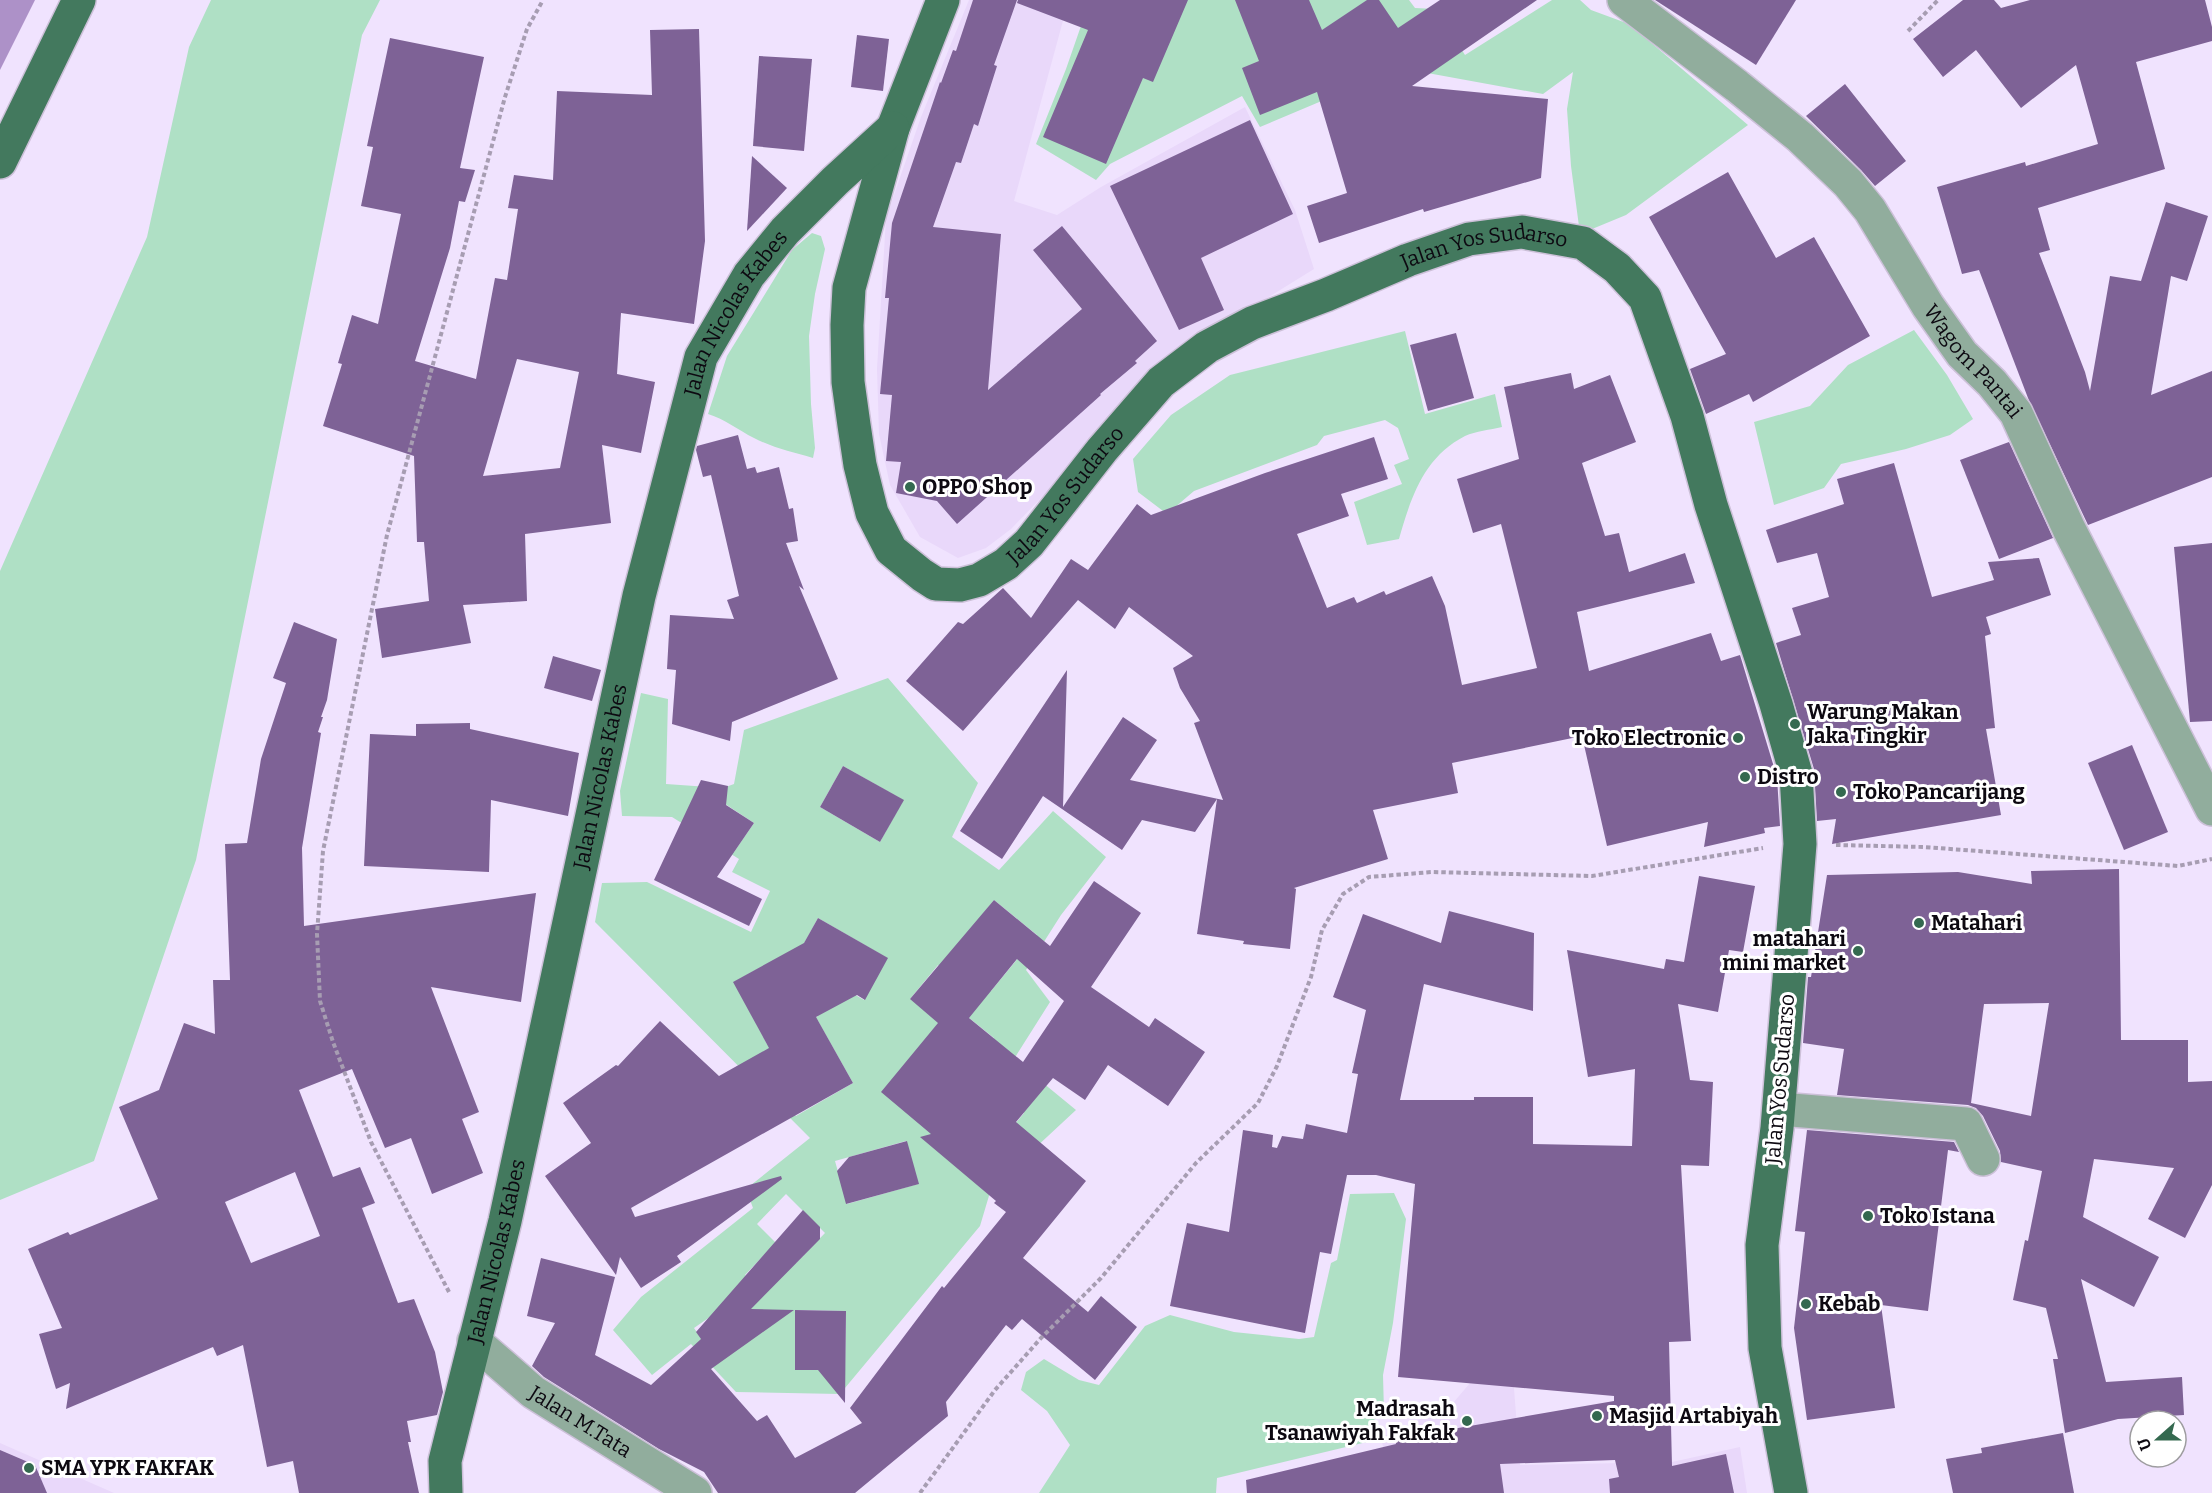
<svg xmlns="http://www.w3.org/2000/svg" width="2212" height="1493" viewBox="0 0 2212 1493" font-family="Bitter,serif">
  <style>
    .built { fill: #e9d8fa }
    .green { fill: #afe0c5; fill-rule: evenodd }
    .water { fill: #ad91c8 }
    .building { fill: #7e6296; fill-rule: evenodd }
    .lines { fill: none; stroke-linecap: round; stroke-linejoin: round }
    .minor-casing { stroke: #ccc0d8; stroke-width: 36 }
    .major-casing { stroke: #ccc0d8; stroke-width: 36 }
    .path { stroke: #a79db2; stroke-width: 4; stroke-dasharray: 4.5 3; stroke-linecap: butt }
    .minor { stroke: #91ad9d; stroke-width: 33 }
    .major { stroke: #43795e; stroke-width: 33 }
    .poi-dot { fill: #34694f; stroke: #fff; stroke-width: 2 }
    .labels { text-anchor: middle; stroke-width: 6; stroke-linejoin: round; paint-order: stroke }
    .street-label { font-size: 21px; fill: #0d0911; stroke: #fff }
    .poi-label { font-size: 21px; font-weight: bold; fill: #0d0911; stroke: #fff; text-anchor: start }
  </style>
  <rect width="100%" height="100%" fill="#f0e3fe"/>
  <!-- built -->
  <g class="built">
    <path d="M969,0H1071L1064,17L1014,201L1057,215L1101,187L1245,107L1295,210L1314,269L1230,321L1173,351L1085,453L1011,529L986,548L958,558L920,537L890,485L879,434L877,369L886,218L921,117Z"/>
    <path d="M1476,1376H1513L1520,1465L1672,1462L1740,1447L1747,1493H1394L1381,1438L1453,1403Z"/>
    <path d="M0,1443L114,1493H0Z"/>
  </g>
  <!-- green -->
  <g class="green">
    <path d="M211,0H380L362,35L196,860L94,1161L0,1200V571L147,237L189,47Z"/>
    <path d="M1090,0H1409L1415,8L1436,9L1465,55L1552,0H1580L1591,10L1629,24L1748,125L1626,215L1580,234L1571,166L1567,109L1573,72L1543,94L1400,68L1260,127L1242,96L1110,164L1096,180L1036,144L1066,69Z"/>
    <path d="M812,233L821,236L825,249L815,294L809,336L811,404L815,448L813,458C793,452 773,448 754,438C738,430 725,419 708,414L727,356L792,250Z"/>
    <path d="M1914,330L1947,375L1973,419L1950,435L1906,449L1841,464L1824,488L1774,505L1754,422L1810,406L1848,365Z"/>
    <path d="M1405,331L1425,414L1495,394L1502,427C1490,430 1476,431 1465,436C1424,457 1411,497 1399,539L1367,545L1354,502L1402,484L1394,465L1409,459L1398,428L1385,420L1324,436L1317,445L1194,491L1167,514L1138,492L1133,459L1171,415L1230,375Z"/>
    <path d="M888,678L978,783L952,837L999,870L1053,811L1106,857L1061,915L1026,970L1050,1002L1014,1059L1076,1110L991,1189L980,1226L840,1394L736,1392L691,1344L652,1375L613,1330L641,1297L753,1208L746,1189L810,1138L595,922L602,883L647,882L751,932L770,891L732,872L739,859L672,817L622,816L620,791L641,693L668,699L666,784L723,788L734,784L744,730ZM843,766L903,800L880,842L820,807ZM707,792L754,823L734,852L688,821ZM994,900L1037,935L991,991L949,956ZM818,918L887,958L864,1000L795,960ZM785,954L818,1016L767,1044L734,982ZM938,965L974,995L910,999ZM963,1013L994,1038L974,1061ZM818,1021L853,1083L796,1116L795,1115ZM983,1078L1024,1113L970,1178ZM906,1141L918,1184L847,1204L835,1161ZM786,1194L825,1233L796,1263L757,1224ZM764,1255L781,1270L746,1276L745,1275ZM740,1296L718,1363L694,1328ZM795,1310L846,1311L845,1370H795Z"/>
    <path d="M1394,1193L1406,1219L1393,1323L1383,1375L1384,1412L1370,1423L1371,1441L1217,1478L1216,1493H1039L1070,1445L1047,1411L1021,1390L1026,1372L1044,1359L1079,1380L1099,1385L1145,1326L1170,1315L1234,1332L1299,1339L1314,1337L1331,1263L1337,1260L1350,1194Z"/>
  </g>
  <!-- water -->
  <path class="water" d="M0,0H35L0,70Z"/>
  <!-- building -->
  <g class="building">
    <path d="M973,0H1017L994,65L997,66L978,126L974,124L961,163L956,162L933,227L1001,234L988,390L1082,309L1033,250L1062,226L1157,341L1135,361L1137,363L1100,394L1101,395L957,524L937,501L896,493L901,462L886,461L892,395L880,394L889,298H885L892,223L940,82L941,83L953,50L956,51Z"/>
    <path d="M1018,0H1188L1153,82L1143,78L1106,164L1043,137L1088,30L1017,3Z"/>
    <path d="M1235,0H1309L1322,30L1367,0H1379L1398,28L1440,0H1537L1412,86L1548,99L1541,178L1424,212L1423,209L1319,243L1307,206L1347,193L1317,92L1260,115L1242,68L1259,61Z"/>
    <path d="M1655,0H1796L1756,65Z"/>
    <path d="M1963,0H1994L2001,8L2030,0H2205L2212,27V41L2136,62L2165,169L2038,208L2050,250L2039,253L2085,372L2090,391L2110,276L2141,281L2166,202L2208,216L2187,281L2171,276L2151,395L2212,371V477L2088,525L2028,398L1979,270L1962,274L1937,187L2025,162L2026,166L2098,144L2076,65L2021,108L1976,50L1943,77L1913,39Z"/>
    <path d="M699,29L705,241L694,324L621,313L617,374L655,382L641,453L602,445L611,523L525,534L527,601L463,605L471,643L382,658L375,609L429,601L424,542H417L414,456L323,426L342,364L338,363L352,315L378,324L401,214L361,206L373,147L367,146L390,38L484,57L460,168L475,170L465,202L459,201L450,248L415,361L476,379L495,278L507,280L518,209L508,208L514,175L553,180L557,91L652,95L650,30ZM517,359L579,372L560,468L483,476Z"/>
    <path d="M857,35L889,39L883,91L851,87Z"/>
    <path d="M759,56L812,59L804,151L753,146Z"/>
    <path d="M1845,84L1906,161L1875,186L1861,170L1806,116Z"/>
    <path d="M1250,120L1293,214L1201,258L1224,310L1179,330L1110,186Z"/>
    <path d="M752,156L787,188L747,231Z"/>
    <path d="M1728,172L1776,258L1814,237L1870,336L1753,402L1749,394L1706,414L1690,369L1726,354L1649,217Z"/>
    <path d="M1456,333L1474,398L1428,411L1410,345Z"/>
    <path d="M1571,373L1574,389L1610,375L1636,442L1582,463L1605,536L1619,533L1629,572L1685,553L1695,583L1577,612L1589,671L1711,633L1721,661L1740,655L1777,777L1780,826L1764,828L1765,833L1704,847L1708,822L1607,846L1582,736L1452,763L1458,793L1373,810L1388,859L1294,888L1296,889L1290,949L1243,944L1244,941L1197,934L1217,799L1195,832L1142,820L1122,850L1043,796L1002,859L960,831L1067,670L1063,807L1123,717L1157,740L1130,780L1223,800L1194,723L1200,721L1180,688L1173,668L1193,656L1129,607L1115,629L1078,600L963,731L906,681L958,622L963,624L1003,588L1031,618L1071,559L1088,570L1137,504L1151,515L1265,473L1374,437L1388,479L1341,494L1349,516L1297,534L1327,608L1354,597L1357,603L1384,591L1386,595L1432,576L1445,606L1462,685L1537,668L1501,524L1473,533L1457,479L1519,459L1504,387Z"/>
    <path d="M738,435L747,469L755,467L757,473L779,467L789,509L793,508L798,541L786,543L804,590L799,586L838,679L732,722L730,741L672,724L676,670L667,669L670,615L734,619L727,600L739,596L711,475L703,477L696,450L697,446Z"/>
    <path d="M2009,442L2053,538L1999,559L1960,460Z"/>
    <path d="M1894,463L1932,597L1994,580L1988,562L2039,558L2051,595L1986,617L1991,634L1985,636L1995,728L1986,729L2001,815L1832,844L1836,819L1817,821L1814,769L1776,643L1801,635L1792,608L1829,597L1817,553L1777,563L1766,530L1844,504L1837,479Z"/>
    <path d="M2212,543V721L2190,722L2174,547Z"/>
    <path d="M294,622L337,639L327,700L321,717H323L318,732L321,733L302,848L304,926L536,893L521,1002L431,987L479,1112L462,1119L483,1173L432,1194L411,1138L385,1148L352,1069L299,1090L333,1177L360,1167L375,1203L362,1208L398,1303L414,1299L435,1352L443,1392L437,1415L407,1421L411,1442H408L419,1493H299L293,1461L267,1467L243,1345L217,1356L213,1347L66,1409L70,1383L56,1389L39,1334L62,1328L28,1249L68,1232L70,1235L158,1199L119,1107L159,1090L184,1023L215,1034L213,980H230L225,844L247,843L261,759L286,683L273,678ZM295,1172L320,1236L251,1263L225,1202Z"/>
    <path d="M553,656L601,670L592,701L544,688Z"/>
    <path d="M470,723V729L579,753L568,816L491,800L489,872L364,866L370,734L416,736V724Z"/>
    <path d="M2132,745L2168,832L2124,850L2088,763Z"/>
    <path d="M843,766L904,800L880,842L820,807Z"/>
    <path d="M701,780L728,786L726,805L754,823L717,877L762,899L749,926L654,880Z"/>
    <path d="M2119,869L2121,1040H2188V1082L2212,1081V1185L2185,1238L2148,1219L2174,1168L2094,1159L2083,1217L2159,1257L2134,1307L2081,1279L2106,1382L2182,1377L2184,1415L2118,1419L2065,1433L2053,1359H2058L2046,1308L2013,1300L2025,1240L2028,1241L2042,1171L2001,1162L2000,1151L1983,1116L1976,1108L1968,1105L1837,1095L1844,1049L1803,1043L1808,977H1811L1827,875L1958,872L2032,884L2031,871ZM2049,1003L2031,1116L1971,1103L1984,1004Z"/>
    <path d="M1699,876L1755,886L1743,952L1729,950L1718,1012L1678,1004L1690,1080L1713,1082L1709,1166L1681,1165L1691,1341L1669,1342L1672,1466L1726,1454L1734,1493H1610L1609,1479L1619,1477L1615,1460L1500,1464L1504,1493H1247L1246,1480L1396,1444L1395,1439L1614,1401V1396L1398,1377L1415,1184L1376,1175H1347L1331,1254L1320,1252L1305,1333L1170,1306L1187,1223L1229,1232L1243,1130L1273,1135L1272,1147L1277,1148L1282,1136L1303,1139L1306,1124L1347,1133L1358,1074L1352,1073L1366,1010L1333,997L1363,914L1441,943L1449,911L1534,933L1533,1011L1424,984L1400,1100H1474V1097H1533V1144L1632,1146L1635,1069L1588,1077L1567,950L1664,969L1666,959L1684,962Z"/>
    <path d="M1094,881L1141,913L1091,987L1149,1027L1155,1018L1205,1052L1168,1106L1108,1065L1085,1100L1053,1078L1016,1122L1086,1181L1023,1258L1088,1312L1101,1296L1137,1327L1095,1380L1022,1319L1012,1330L1006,1325L946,1402L948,1416L855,1493H718L704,1472L659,1449L544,1377L532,1366L555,1323L527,1316L541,1258L615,1277L595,1355L651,1385L701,1339L696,1332L803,1210L820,1227V1239L751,1309L794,1310L711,1369L757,1421L767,1415L795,1458L862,1423L850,1408L942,1286L944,1288L1006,1212L994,1203L996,1201L920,1137L931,1134L881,1092L938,1023L910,999L994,900L1050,946ZM1017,959L1064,1001L1023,1062L969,1018Z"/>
    <path d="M818,918L888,958L865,1000L857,995L816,1017L853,1083L631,1208L635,1217L781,1176L782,1179L677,1256L681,1262L641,1288L620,1257L616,1275L545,1176L591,1143L563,1103L616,1065L618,1066L660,1021L719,1076L769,1048L733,982L804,943Z"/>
    <path d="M1807,1130L1954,1142L1959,1152L1948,1150L1928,1311L1881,1305L1895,1408L1807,1420L1794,1328L1805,1232L1795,1231Z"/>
    <path d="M907,1141L919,1184L846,1204L837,1171L849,1157Z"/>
    <path d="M795,1310L846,1311L845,1403L818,1370H795Z"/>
    <path d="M2063,1433L2074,1493H1953L1946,1459L1982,1453L1981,1448Z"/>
    <path d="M0,1450L35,1465L47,1493H0Z"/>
  </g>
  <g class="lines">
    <defs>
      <g id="minor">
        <path id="s1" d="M1624,0L1737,86L1800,137L1848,183L1870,210L1928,306L1962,354L1992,383L2016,413L2069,529L2212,809"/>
        <path d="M1779,1109L1966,1124L1983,1159"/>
        <path id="s2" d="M474,1341L533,1392L695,1493"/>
      </g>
      <g id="major">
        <path id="s3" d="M943,0L893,128L849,288L847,325L848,382L854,425L860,465L872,513L891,550L922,575L936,584L960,585L979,580L1006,564L1029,543L1102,450L1161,382L1207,347L1252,323L1326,295L1408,260L1469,239L1522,232L1583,243L1617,268L1645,298L1687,416L1711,505L1776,704L1796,774L1800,844L1777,1128L1762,1245L1765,1348L1791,1493"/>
        <path d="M0,162L79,0"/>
        <path id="s4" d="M446,1493L445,1461L505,1221L639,596L701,357L749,275L785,231L835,181L893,128"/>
      </g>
    </defs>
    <!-- minor casing -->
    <use href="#minor" class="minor-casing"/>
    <!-- major casing -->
    <use href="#major" class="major-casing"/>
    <!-- path -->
    <g class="path">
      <path d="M1908,31L1938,0"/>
      <path d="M1836,845L1924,847L2178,866L2212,859"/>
      <path d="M449,1292L371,1142L333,1042L320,1001L317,934L323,851L387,535L505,97L527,29L543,0"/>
      <path d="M920,1493L995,1390L1041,1338L1101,1278L1196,1163L1258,1103L1277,1066L1311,977L1322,930L1343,894L1369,877L1432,872L1592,876L1763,848"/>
    </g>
    <!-- minor -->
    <use href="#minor" class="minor"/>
    <!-- major -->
    <use href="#major" class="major"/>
  </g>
  <!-- markers -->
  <g class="poi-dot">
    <circle cx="910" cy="487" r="6"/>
    <circle cx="1795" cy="724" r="6"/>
    <circle cx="1738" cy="738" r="6"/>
    <circle cx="1745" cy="777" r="6"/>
    <circle cx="1841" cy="792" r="6"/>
    <circle cx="1919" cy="923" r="6"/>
    <circle cx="1858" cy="951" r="6"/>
    <circle cx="1868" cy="1216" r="6"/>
    <circle cx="1806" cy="1304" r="6"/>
    <circle cx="1597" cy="1416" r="6"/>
    <circle cx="1467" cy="1421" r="6"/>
    <circle cx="29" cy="1468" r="6"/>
  </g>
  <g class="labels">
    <!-- street labels -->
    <g class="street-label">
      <text dy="7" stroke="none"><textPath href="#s3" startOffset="1299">Jalan Yos Sudarso</textPath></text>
      <text dy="7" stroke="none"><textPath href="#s4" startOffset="1220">Jalan Nicolas Kabes</textPath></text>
      <text dy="7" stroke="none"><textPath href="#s1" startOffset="508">Wagom Pantai</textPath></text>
      <text dy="7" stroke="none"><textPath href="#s3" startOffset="795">Jalan Yos Sudarso</textPath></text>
      <text dy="7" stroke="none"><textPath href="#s4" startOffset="734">Jalan Nicolas Kabes</textPath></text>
      <text transform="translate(1780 1079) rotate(-85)" y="7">Jalan Yos Sudarso</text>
      <text dy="7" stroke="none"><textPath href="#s4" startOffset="248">Jalan Nicolas Kabes</textPath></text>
      <text dy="7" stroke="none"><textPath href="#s2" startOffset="134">Jalan M.Tata</textPath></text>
    </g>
    <!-- poi labels -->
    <g class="poi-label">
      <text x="922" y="494">OPPO Shop</text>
      <text x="1807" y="719">Warung Makan<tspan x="1807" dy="24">Jaka Tingkir</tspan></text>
      <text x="1726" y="745" text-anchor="end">Toko Electronic</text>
      <text x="1757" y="784">Distro</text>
      <text x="1853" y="799">Toko Pancarijang</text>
      <text x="1931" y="930">Matahari</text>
      <text x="1846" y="946" text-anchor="end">matahari<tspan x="1846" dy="24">mini market</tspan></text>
      <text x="1880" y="1223">Toko Istana</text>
      <text x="1818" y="1311">Kebab</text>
      <text x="1455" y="1416" text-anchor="end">Madrasah<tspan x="1455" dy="24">Tsanawiyah Fakfak</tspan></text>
      <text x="1609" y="1423">Masjid Artabiyah</text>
      <text x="41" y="1475">SMA YPK FAKFAK</text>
    </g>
  </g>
  <!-- north arrow -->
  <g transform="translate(2158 1439) rotate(249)"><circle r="28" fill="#ffffff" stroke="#9e9da0" stroke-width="1.5"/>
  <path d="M0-4.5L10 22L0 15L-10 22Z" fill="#34694f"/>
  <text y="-9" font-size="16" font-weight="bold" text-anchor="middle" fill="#0d0911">U</text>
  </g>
</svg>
